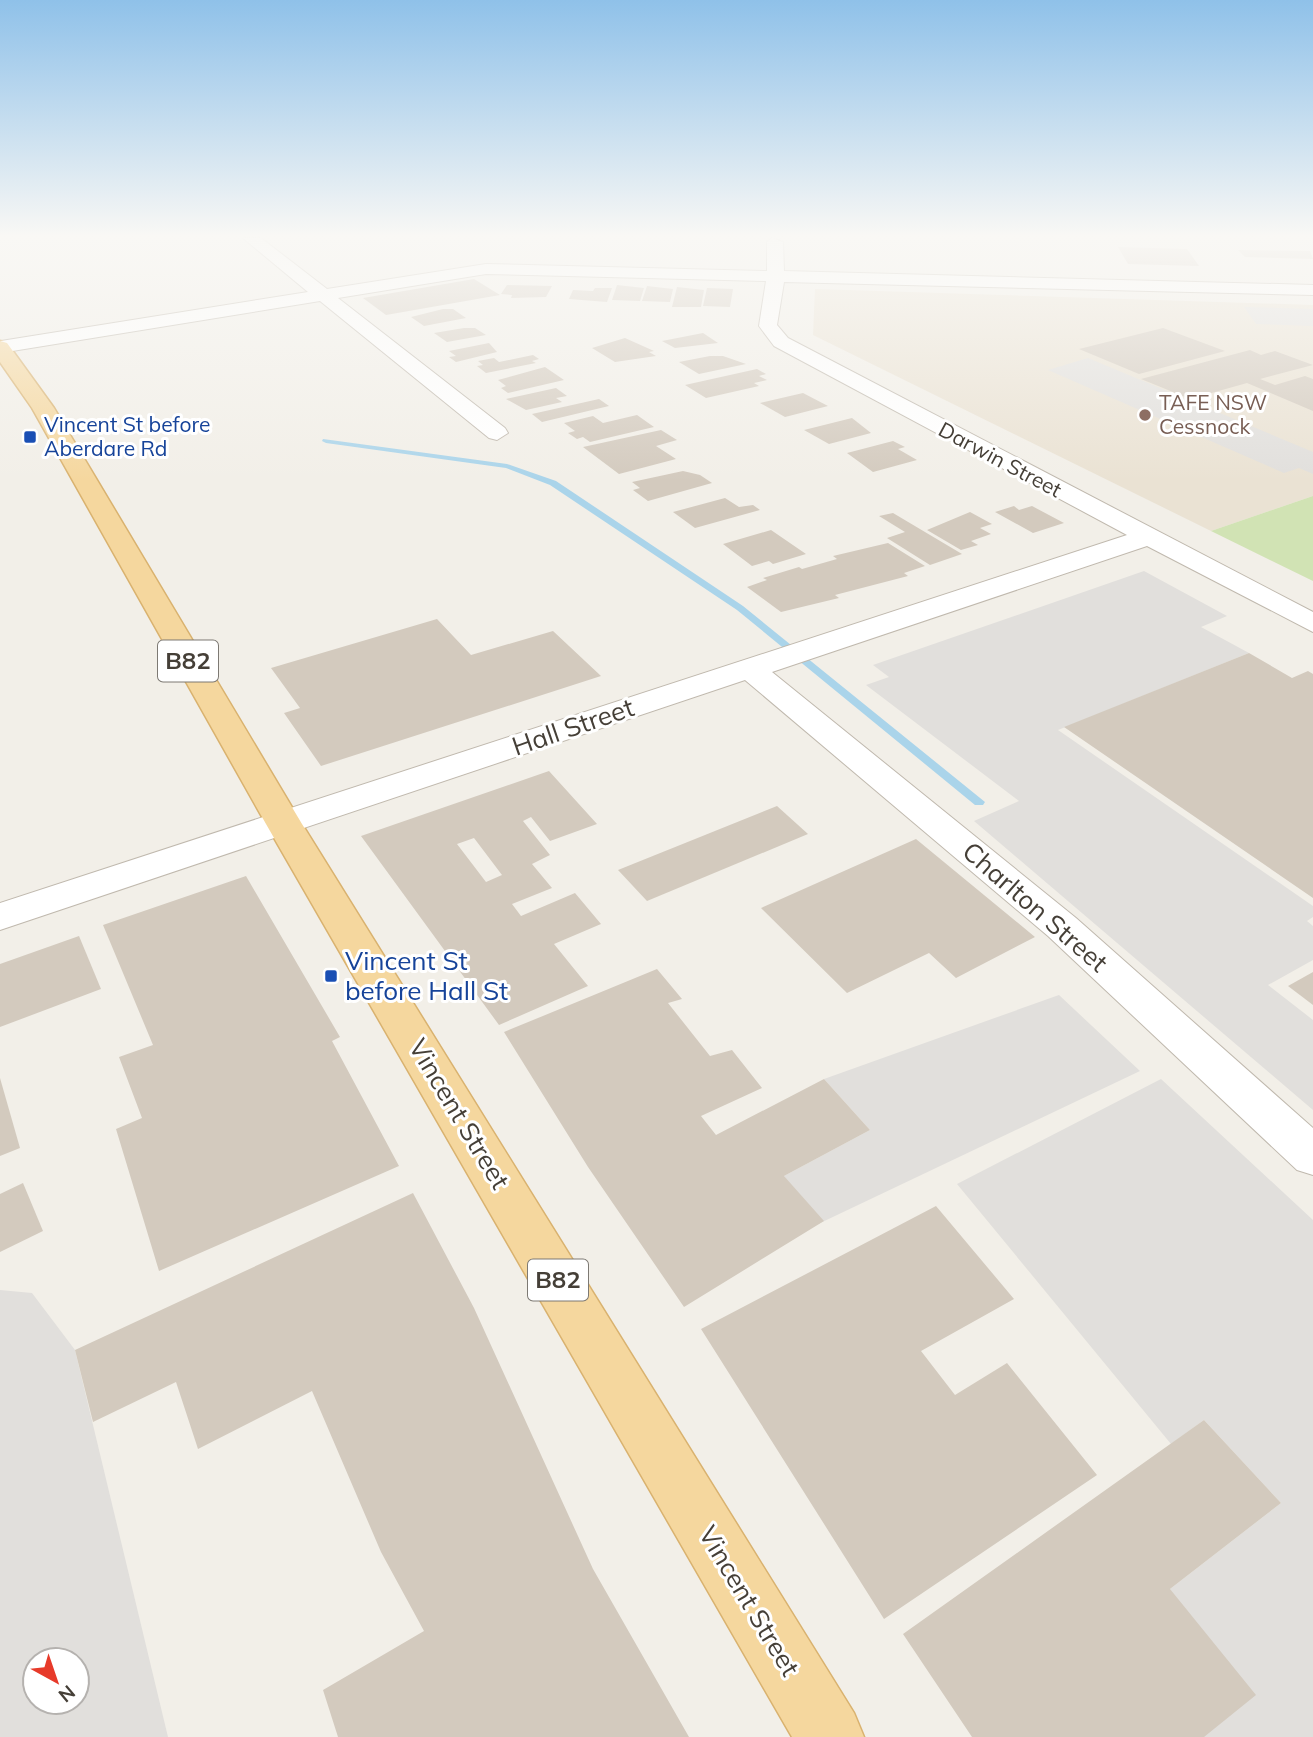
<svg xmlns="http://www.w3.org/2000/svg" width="1313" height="1737" viewBox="0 0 1313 1737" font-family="Mulish,sans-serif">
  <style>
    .education { fill: #eae2d3 }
    .green { fill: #d1e3b4 }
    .parking { fill: #e1dfdc; fill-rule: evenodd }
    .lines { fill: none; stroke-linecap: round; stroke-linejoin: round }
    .stream { fill: #aad4ea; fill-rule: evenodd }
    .building { fill: #d3cabe; fill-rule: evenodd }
    .street-casing { stroke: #c0b9ae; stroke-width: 2 }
    .primary-casing { stroke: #d9b26f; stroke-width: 3 }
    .street { fill: #fff; fill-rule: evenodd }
    .primary { fill: #f5d79e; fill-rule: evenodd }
    .education-dot { fill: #8d6e63; stroke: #fff; stroke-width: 2.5 }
    .transit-dot { fill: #1a4fb4; stroke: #fff; stroke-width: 2.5 }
    .labels { text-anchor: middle; stroke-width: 6; stroke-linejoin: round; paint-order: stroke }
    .far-education-label { font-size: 21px; fill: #785e54; stroke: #fff; text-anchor: start }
    .far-transit-label { font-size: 21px; fill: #164399; stroke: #fff; text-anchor: start }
    .far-street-label { font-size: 21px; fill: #453f37; stroke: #fff }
    .shield { fill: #fff; stroke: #7d7973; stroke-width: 2 }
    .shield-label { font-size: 24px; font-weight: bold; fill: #453f37 }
    .street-label { font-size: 26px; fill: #453f37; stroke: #fff }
    .transit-label { font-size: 26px; fill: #164399; stroke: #fff; text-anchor: start }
  </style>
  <rect width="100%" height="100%" fill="#f2efe8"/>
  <!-- education -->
  <path class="education" d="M815,289L1313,305V496L1211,531L813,335Z"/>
  <!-- green -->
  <path class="green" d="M1313,496V581L1211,531Z"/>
  <!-- parking -->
  <g class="parking">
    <path d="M1244,307L1313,309V326L1256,324Z"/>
    <path d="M1088,358L1313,452V474L1299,468L1284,473L1048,370Z"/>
    <path d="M1144,571L1227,616L1201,627L1249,653L1058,730L1313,906V917L1307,921L1313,926V960L1268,985L1313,1020V1110L974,821L1019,801L866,685L889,677L873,665Z"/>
    <path d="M1059,995L1140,1071L816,1225L784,1176L870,1130L824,1079Z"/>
    <path d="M1161,1079L1313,1220V1737H1204L1170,1589L1281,1503L1204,1420L1171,1444L957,1184Z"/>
    <path d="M0,1290L32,1293L75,1350L168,1737H0ZM35,1660H77V1702H35Z"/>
  </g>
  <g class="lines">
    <!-- stream -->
    <path class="stream" d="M323,439L507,464L556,481L743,606L985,802L983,805H975L737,610L550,485L506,468L326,443L322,441Z"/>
  </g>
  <!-- building -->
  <g class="building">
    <path d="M1118,247L1187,249L1199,266L1128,264Z"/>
    <path d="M1238,250L1310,251L1313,259L1245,257Z"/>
    <path d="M474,279L500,295L386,315L363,298Z"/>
    <path d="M507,285L552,286L546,297L511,298L512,295L501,294Z"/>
    <path d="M617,285L644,288L640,301L612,300Z"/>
    <path d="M647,286L673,289L670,302L642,301Z"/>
    <path d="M677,287L704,290L701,307H672Z"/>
    <path d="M595,288H612L607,302L569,299L573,290L593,291Z"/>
    <path d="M707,288L733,289L730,307L703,306Z"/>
    <path d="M443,309H453L466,318L424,326L411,317Z"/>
    <path d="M464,328H475L486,335L447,342L434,333Z"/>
    <path d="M1163,328L1225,351L1139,374L1079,349Z"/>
    <path d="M703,333L718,343L675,348L662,341Z"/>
    <path d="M625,338L654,351L649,352L656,356L615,362L592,348Z"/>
    <path d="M489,343L497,352L456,362L449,357L456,356L449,351Z"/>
    <path d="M1250,350L1261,355L1275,351L1313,365L1260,379L1275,385L1305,376L1313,379V411L1247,383L1190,399L1141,379Z"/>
    <path d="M533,355L539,359L532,361L536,363L486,373L477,366L483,365L478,361L494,358L499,362Z"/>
    <path d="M710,356H723L746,364L699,374L679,362Z"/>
    <path d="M545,367L564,380L508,393L501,388L506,386L498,380Z"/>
    <path d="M757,369L766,374L759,376L767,380L754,383L759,386L706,398L685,385Z"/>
    <path d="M556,388L567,396L556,398L562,402L526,410L506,399Z"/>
    <path d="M803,393L828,406L785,417L760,403Z"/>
    <path d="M599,399L609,406L542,422L532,414Z"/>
    <path d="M637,415L654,427L590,442L583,437L577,439L568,433L575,431L564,423L593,416L603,423Z"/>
    <path d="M852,418L871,433L829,444L804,430Z"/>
    <path d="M661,430L677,440L656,446L676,459L619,474L583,447Z"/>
    <path d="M893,441L905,447L898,449L917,460L873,472L847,453Z"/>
    <path d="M683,471L700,475L712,483L648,501L633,490L640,488L632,482Z"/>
    <path d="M725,498L739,507L753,505L760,510L695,528L673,512Z"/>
    <path d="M1014,506L1019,510L1032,506L1064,523L1033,533L995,512Z"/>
    <path d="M970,512L992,524L980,528L991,534L971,541L978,545L961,550L927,530Z"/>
    <path d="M893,513L962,554L930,565L887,538L905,532L879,516Z"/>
    <path d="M771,530L806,554L773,564L769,561L752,566L723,544Z"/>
    <path d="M888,543L925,566L904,573L908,576L835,595L839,598L781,612L747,587L767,580L763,578L799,567L802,569L837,559L833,556Z"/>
    <path d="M437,619L471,655L553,631L601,676L321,766L284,713L300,708L271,668Z"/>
    <path d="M1249,653L1292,678L1308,671L1313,674V898L1064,727Z"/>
    <path d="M549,771L597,824L550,841L531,817L523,821L550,855L532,864L552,888L512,904L521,916L575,893L601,924L554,944L588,986L499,1025L361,836ZM474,838L502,875L486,882L457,844Z"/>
    <path d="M777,806L808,834L647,901L618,870Z"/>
    <path d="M916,839L1035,937L956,978L929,953L847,993L761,908Z"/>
    <path d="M246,876L340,1037L332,1041L399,1166L159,1271L116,1129L142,1118L119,1057L153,1045L103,925Z"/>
    <path d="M79,936L101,989L0,1027V964Z"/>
    <path d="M657,969L682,999L668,1003L710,1056L732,1050L762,1088L701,1116L716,1135L824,1079L870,1130L784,1176L824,1221L684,1307L588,1167L504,1032Z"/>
    <path d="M1313,972V1005L1288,986Z"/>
    <path d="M0,1078L20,1148L0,1156Z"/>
    <path d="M23,1183L43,1231L0,1252V1194Z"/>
    <path d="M413,1193L474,1308L593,1569L689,1737H338L323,1690L424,1631L381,1552L312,1391L198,1449L176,1382L93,1422L75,1350Z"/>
    <path d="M936,1206L1014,1299L921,1351L955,1395L1007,1363L1097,1475L884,1619L701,1329Z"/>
    <path d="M1204,1420L1281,1503L1170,1589L1256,1695L1204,1737H972L903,1634Z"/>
  </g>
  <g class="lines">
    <defs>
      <path id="street" d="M243,238H261L327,289L486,264L767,271V242L772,238L783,242L784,271L1313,285V295L784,282L777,325L788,338L1313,612V632L1147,546L772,672L1076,918L1313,1128V1175L1297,1170L1048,936L745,680L0,930V903L1127,535L774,346L759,326L766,281L486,274L338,298L505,428L508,433L497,440L489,438L320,301L0,353L1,341L308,292Z"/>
      <path id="primary" d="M0,341L7,343L54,408L302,824L854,1713L864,1737H792L266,824L32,408L0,362Z"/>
    </defs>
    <!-- street casing -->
    <use href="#street" class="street-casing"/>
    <!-- primary casing -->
    <use href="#primary" class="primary-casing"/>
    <!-- street -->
    <use href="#street" class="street"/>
    <!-- primary -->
    <use href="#primary" class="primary"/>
  </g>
  <!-- sky -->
  <linearGradient id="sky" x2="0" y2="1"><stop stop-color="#8fc1e9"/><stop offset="0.49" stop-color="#f9f8f5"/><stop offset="1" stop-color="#f9f8f5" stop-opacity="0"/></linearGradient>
  <rect width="1313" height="481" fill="url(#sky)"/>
  <!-- markers -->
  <circle class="education-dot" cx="1145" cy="415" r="7"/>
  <g class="transit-dot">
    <rect x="23" y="430" width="14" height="14" rx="3.5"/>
    <rect x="324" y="969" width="14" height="14" rx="3.5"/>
  </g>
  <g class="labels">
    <!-- far-education labels -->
    <g class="far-education-label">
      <text x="1159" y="410">TAFE NSW<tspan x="1159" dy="24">Cessnock</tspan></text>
    </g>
    <!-- far-transit labels -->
    <g class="far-transit-label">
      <text x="44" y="432">Vincent St before<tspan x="44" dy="24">Aberdare Rd</tspan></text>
    </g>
    <!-- far-street labels -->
    <g class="far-street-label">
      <text transform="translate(1000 460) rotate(28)" y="7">Darwin Street</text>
    </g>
    <!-- shield labels -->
    <g class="shield">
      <rect x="158" y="640.5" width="60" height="41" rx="5"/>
      <rect x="528" y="1259.5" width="60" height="41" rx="5"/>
    </g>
    <g class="shield-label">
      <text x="188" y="669">B82</text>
      <text x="558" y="1288">B82</text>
    </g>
    <!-- street labels -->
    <g class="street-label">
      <text transform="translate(573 727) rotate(-19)" y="9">Hall Street</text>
      <text transform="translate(1035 907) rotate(41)" y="9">Charlton Street</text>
      <text transform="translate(459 1114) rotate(59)" y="9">Vincent Street</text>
      <text transform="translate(749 1601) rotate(59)" y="9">Vincent Street</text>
    </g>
    <!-- transit labels -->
    <g class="transit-label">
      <text x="345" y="970">Vincent St<tspan x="345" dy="30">before Hall St</tspan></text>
    </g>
  </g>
  <!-- north arrow -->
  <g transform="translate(56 1681) rotate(140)"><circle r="33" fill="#ffffff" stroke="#b5b2af" stroke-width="2"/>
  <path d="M0-5L12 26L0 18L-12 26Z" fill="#e73a2a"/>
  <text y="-10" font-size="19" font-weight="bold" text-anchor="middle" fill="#453f37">N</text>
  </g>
</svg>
